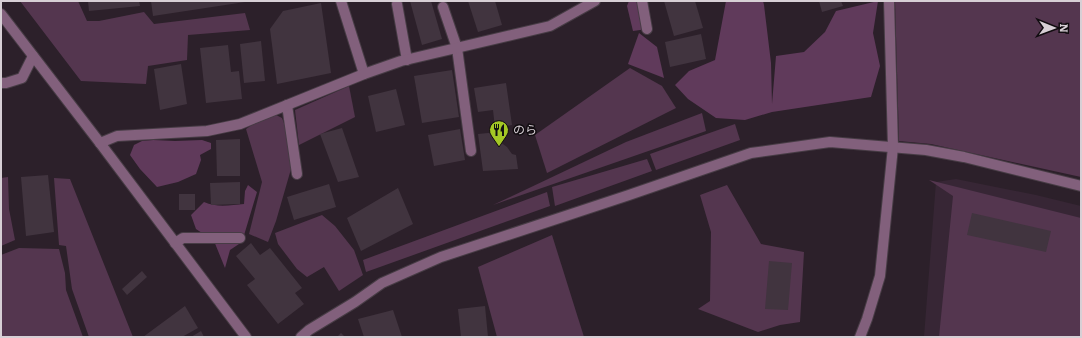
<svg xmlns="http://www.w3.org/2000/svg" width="1082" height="338" viewBox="0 0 1082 338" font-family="Literata,'Noto Sans JP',serif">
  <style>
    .built { fill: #372635 }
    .green { fill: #54364f }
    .forest { fill: #603a5b }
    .building { fill: #41343f }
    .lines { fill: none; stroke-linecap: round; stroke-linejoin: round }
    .minor-casing { stroke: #473c45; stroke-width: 12 }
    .minor { stroke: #82607c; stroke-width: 10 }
    .labels { text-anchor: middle; stroke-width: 3; stroke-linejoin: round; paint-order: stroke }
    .poi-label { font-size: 12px; fill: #d7cfd5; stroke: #110c10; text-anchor: start }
  </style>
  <rect width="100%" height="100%" fill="#2c202a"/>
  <!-- built -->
  <path class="built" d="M956,179L1036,195L1081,206V337H924L936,182Z"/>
  <!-- green -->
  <g class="green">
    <path d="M20,1H78L87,21H99L144,12L154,24L245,13L250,30L188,35L187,60L148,66L146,84L81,81Z"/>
    <path d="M895,1H1081V177L931,144L899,141Z"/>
    <path d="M630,68L662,86L676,108L547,173L535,135Z"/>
    <path d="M349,86L355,117L299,145L295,110Z"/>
    <path d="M270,112L282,118L292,144L291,169L276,221L268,242L249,234L262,182L246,129Z"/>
    <path d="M702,113L706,131L493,205L626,142Z"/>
    <path d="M735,124L740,140L656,170L650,154Z"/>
    <path d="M647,159L652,171L555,206L552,187Z"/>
    <path d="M8,177L9,209L15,240L1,246V178Z"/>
    <path d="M54,178L70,179L133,337H89L72,289L66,246L59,245Z"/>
    <path d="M929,180L1081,218V337H939L953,196Z"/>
    <path d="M727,185L761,244L804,252L800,322L780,325L758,332L698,309L710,301L711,232L700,195Z"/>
    <path d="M547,192L550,206L366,272L363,260Z"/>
    <path d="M322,215L335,226L354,250L363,275L339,291L324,267L307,277L297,269L278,244L275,233Z"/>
    <path d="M552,235L584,337H497L478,267Z"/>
    <path d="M19,248L59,249L65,273L66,290L83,337H1V255Z"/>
  </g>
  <!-- forest -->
  <g class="forest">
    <path d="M629,1H647V29L633,31L627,6Z"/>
    <path d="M726,1H763L764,5L771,63L772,104L776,56L804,52L825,32L836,11L878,1L873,33L880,66L871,97L772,112L745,120L716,118L688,99L675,85L689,71L715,60Z"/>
    <path d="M639,33L657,47L664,78L628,64Z"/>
    <path d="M153,140L175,141L202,140L211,143V149L200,155L201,160L196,174L178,182L157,187L140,169L130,155L134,145L142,141Z"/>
    <path d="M248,185L257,192L242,242L230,250L225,268L214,241L196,229L191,215L204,202C217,208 231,205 244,204L245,191Z"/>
  </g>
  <!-- building -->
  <g class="building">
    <path d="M88,1H139L140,6L89,11Z"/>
    <path d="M151,1H245V2L153,16Z"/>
    <path d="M410,1H431L442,39L422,45Z"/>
    <path d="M468,1H495L502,25L478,32Z"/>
    <path d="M664,1H695L703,28L674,36Z"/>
    <path d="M819,1H841L843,6L822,12Z"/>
    <path d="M321,3L331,73L277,84L270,29L283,11Z"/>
    <path d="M701,34L706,59L670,67L665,42Z"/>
    <path d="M261,41L265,81L244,83L240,44Z"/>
    <path d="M228,45L231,72L239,71L242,99L206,103L200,48Z"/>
    <path d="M181,64L187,104L160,110L154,69Z"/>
    <path d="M452,70L459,117L422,123L414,76Z"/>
    <path d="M506,83L512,125L495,128L493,110L478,112L474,88Z"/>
    <path d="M396,89L405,125L376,132L368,96Z"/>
    <path d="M342,128L359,177L338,182L320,134Z"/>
    <path d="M460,129L465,160L434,166L428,135Z"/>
    <path d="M498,132L497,136H501L500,142L507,147L512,154L516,155L518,169L483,171L478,134Z"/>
    <path d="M240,139V176H217L216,140Z"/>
    <path d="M48,175L54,232L26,236L21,177Z"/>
    <path d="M240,182V204L211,205L210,183Z"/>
    <path d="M329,184L336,207L294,220L287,197Z"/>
    <path d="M398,188L413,224L361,251L347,218Z"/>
    <rect x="179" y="194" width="16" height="16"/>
    <path d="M972,213L1051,231L1046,252L967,235Z"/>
    <path d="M251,243L260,255L270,248L302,288L295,293L304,304L278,324L247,285L255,279L236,256Z"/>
    <path d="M769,261L792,263L788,310L765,309Z"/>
    <path d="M142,271L147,277L127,295L122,289Z"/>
    <path d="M185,306L198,328L182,337H143Z"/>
    <path d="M485,306L488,337H461L458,309Z"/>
    <path d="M393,310L402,337H364L358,319Z"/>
    <path d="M201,331L204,337H191Z"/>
    <path d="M341,333L345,337H337Z"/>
  </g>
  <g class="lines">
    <defs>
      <g id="minor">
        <path d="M341,1L364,74"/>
        <path d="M642,1L647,29"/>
        <path d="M397,4L407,60"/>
        <path d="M443,7L457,48L471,151"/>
        <path d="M1,14L100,143L246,337"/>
        <path d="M1,83H6L22,78L33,56"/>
        <path d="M287,105L297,174"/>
        <path d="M100,143L117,136L207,131L240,124L364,74L401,61L550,26L595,1"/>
        <path d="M175,243L183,238H240"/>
        <path d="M301,337L309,330L355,302L382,283L441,257L629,195L751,153L830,142L926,150L964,157L1081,186"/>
        <path d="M860,337L867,319L880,276L893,147L889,1"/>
      </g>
    </defs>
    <!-- minor casing -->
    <use href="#minor" class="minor-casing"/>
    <!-- minor -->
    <use href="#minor" class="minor"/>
  </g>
  <!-- icons -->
  <defs>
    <symbol id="restaurant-pin" viewBox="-11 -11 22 30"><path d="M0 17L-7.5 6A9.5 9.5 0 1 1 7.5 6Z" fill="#a4c825" stroke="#110c10"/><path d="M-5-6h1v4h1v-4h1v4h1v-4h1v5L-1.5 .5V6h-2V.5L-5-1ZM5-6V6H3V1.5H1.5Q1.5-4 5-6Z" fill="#111"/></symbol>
  </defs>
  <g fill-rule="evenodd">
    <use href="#restaurant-pin" x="488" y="119" width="22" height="30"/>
  </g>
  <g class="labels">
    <!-- poi labels -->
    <g class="poi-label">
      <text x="513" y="134">のら</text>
    </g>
  </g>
  <!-- border -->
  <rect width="1082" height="338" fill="none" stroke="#d7cfd5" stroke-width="4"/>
  <!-- north arrow -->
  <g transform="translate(1054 28) rotate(91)" stroke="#110c10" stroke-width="3" paint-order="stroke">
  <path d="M0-3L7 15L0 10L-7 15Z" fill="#d7cfd5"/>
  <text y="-6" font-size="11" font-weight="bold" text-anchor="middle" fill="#d7cfd5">N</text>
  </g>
</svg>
